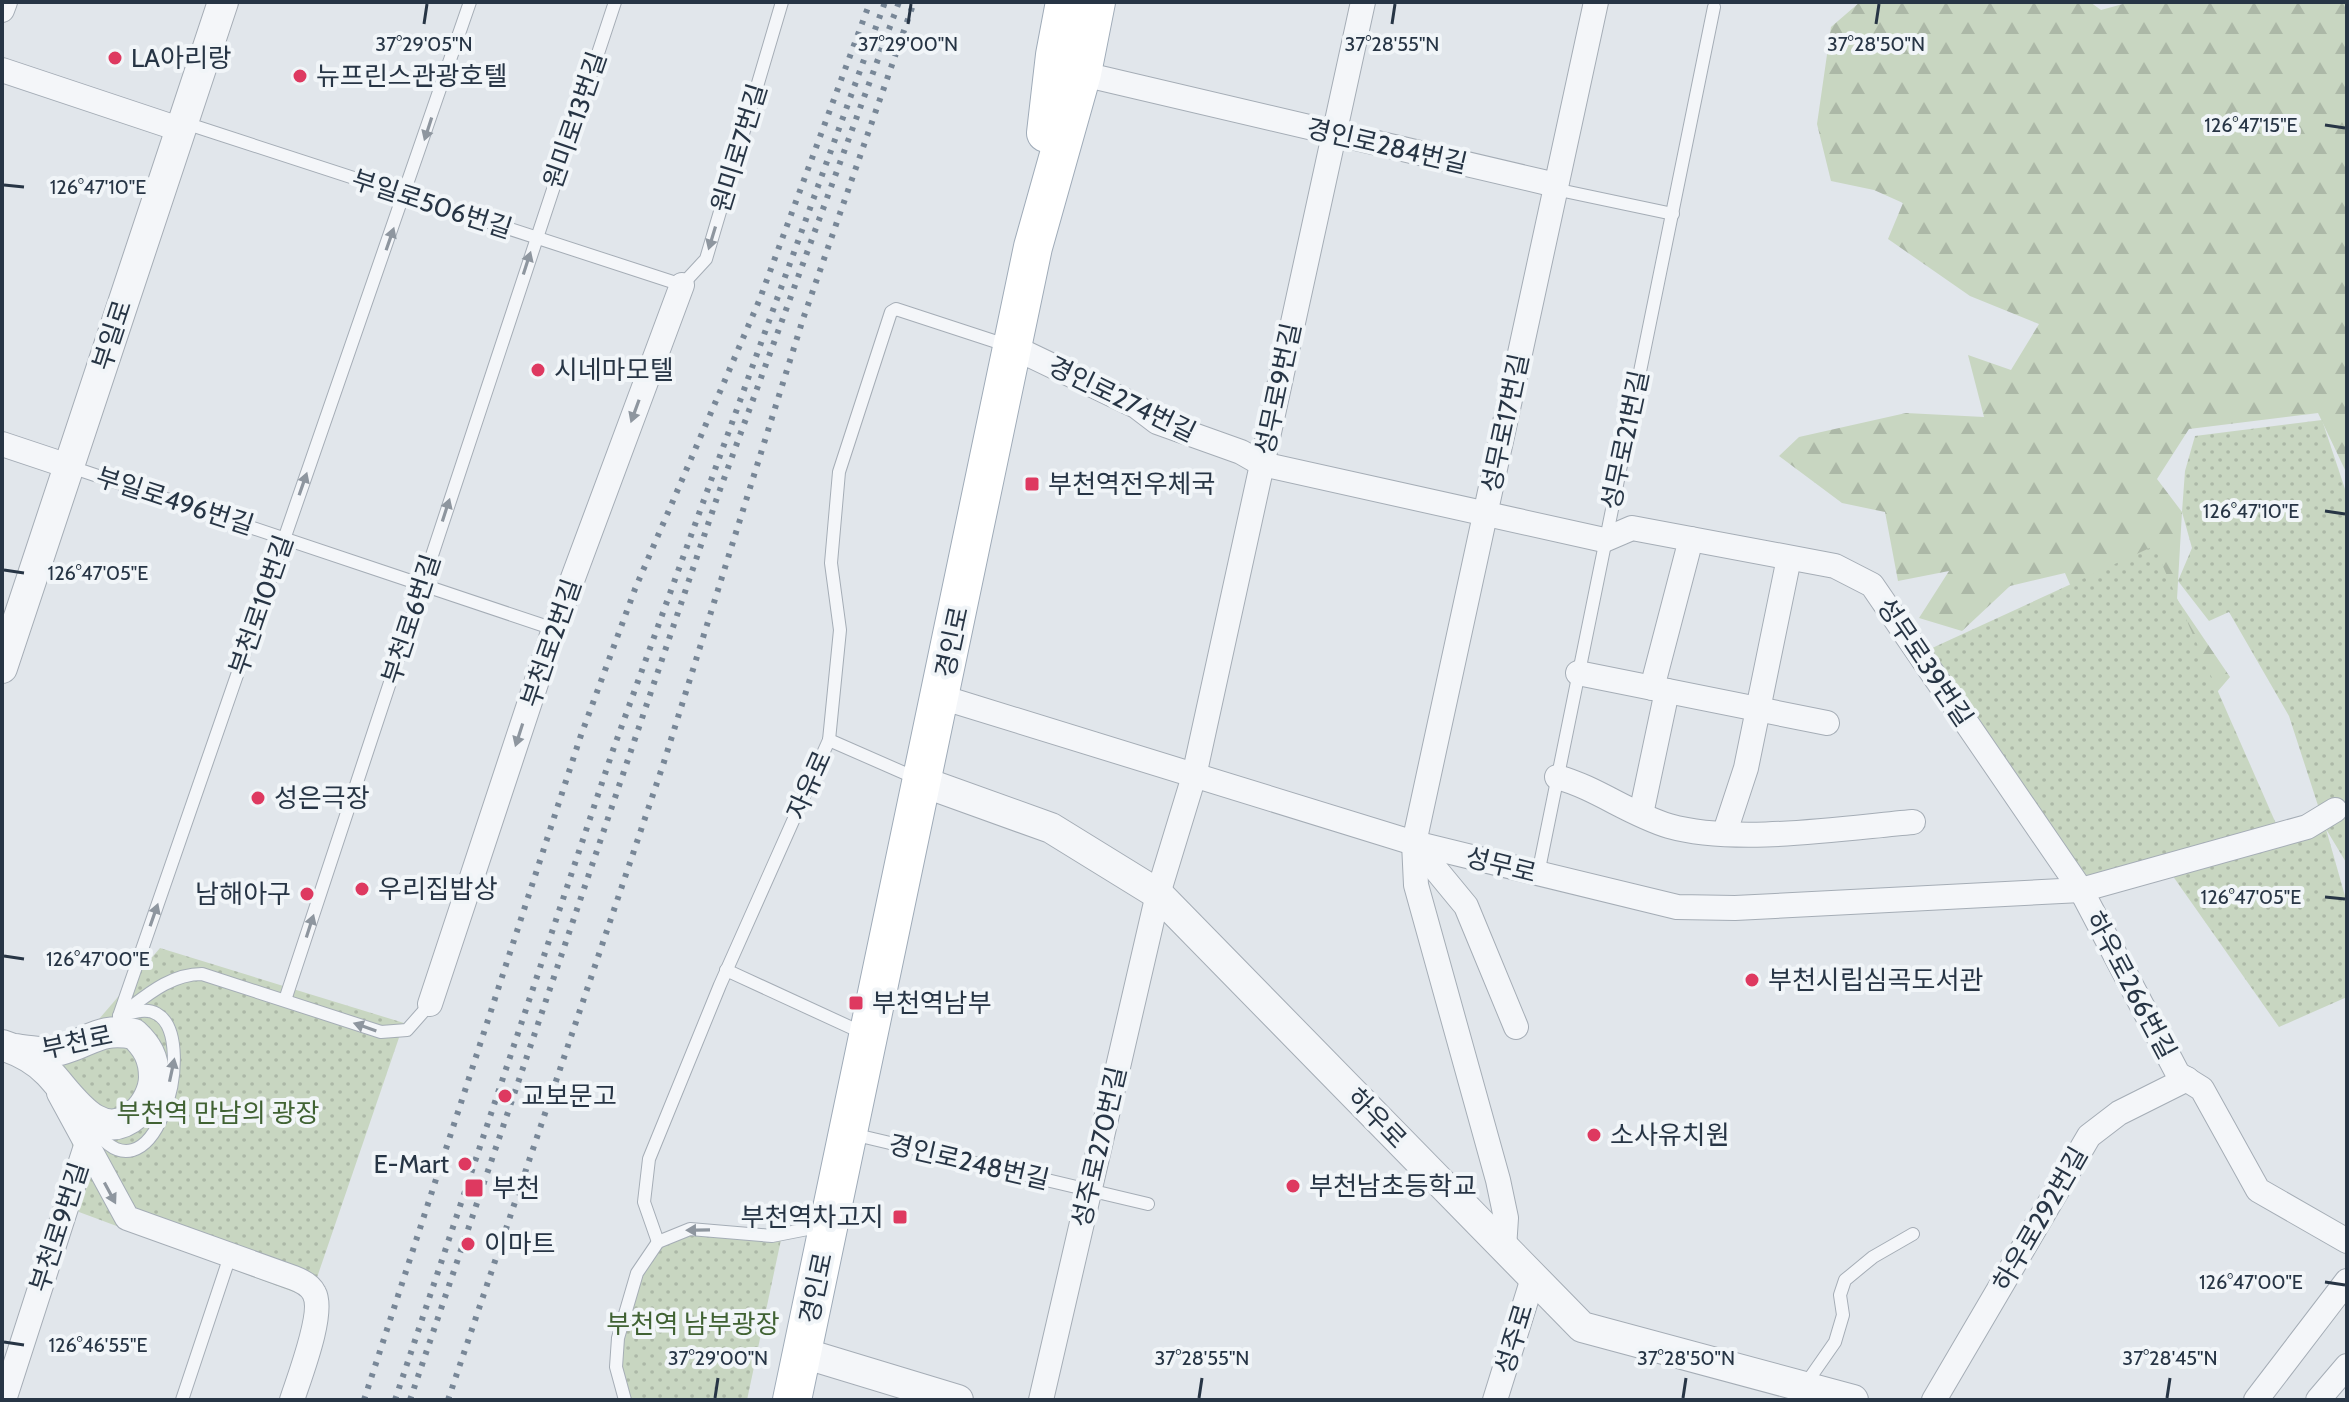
<svg xmlns="http://www.w3.org/2000/svg" width="2349" height="1402" viewBox="0 0 2349 1402" font-family="Cabin,'Noto Sans KR',sans-serif">
  <style>
    .forest { fill: url(#forest-firs) }
    .park { fill: url(#park-dots) }
    .lines { fill: none; stroke-linecap: round; stroke-linejoin: round }
    .service-casing { stroke: #a5adb6; stroke-width: 14 }
    .minor-casing { stroke: #a5adb6; stroke-width: 26 }
    .tertiary-casing { stroke: #a5adb6; stroke-width: 32 }
    .primary-casing { stroke: #9fabb8; stroke-width: 40 }
    .service { stroke: #f4f6f9; stroke-width: 12 }
    .minor { stroke: #f4f6f9; stroke-width: 24 }
    .tertiary { stroke: #f4f6f9; stroke-width: 30 }
    .primary { stroke: #fff; stroke-width: 38 }
    .rail { stroke: #788797; stroke-width: 6; stroke-dasharray: 4 8; stroke-linecap: butt }
    .oneway { fill: #8e969f }
    .ticks { fill: none; stroke: #273545; stroke-width: 3 }
    .poi-dot { fill: #de3960; stroke: #f1f5f8; stroke-width: 3 }
    .labels { text-anchor: middle; stroke-width: 8; stroke-linejoin: round; paint-order: stroke }
    .poi-label { font-size: 26px; fill: #273545; stroke: #f1f5f8; text-anchor: start }
    .street-label { font-size: 26px; fill: #273545; stroke: #f1f5f8 }
    .park-label { font-size: 26px; fill: #406233; stroke: #f1f5f8 }
    .ticks-label { font-size: 20px; text-anchor: middle; fill: #273545; stroke: #f1f5f8; stroke-width: 8; stroke-linejoin: round; paint-order: stroke }
  </style>
  <defs>
    <pattern id="forest-firs" width="22" height="20" patternUnits="userSpaceOnUse" patternTransform="scale(2)"><rect width="22" height="20" fill="#c8d6c1"/><path d="M5 1l3.5 6h-7zM16 11l3.5 6h-7z" fill="#acb8a7"/></pattern>
    <pattern id="park-dots" width="8" height="8" patternUnits="userSpaceOnUse" patternTransform="scale(2)"><rect width="8" height="8" fill="#c8d6c1"/><path d="M2 2h.1M6 6h.1" fill="none" stroke="#acb8a7" stroke-width="1.8" stroke-linecap="round"/></pattern>
  </defs>
  <rect width="100%" height="100%" fill="#e1e6eb"/>
  <!-- forest -->
  <path class="forest" d="M1860,2H2090L2101,10L2130,2H2347V474L2318,413L2189,429L2157,479L2182,512L2177,599L2230,677L2200,712L2078,603L2065,573L2010,586L1962,631L1919,618L1949,571L1898,581L1885,512L1842,503L1779,456L1799,437L1906,413L1984,417L1968,355L2011,370L2039,324L1970,296L1888,239L1903,203L1874,190L1831,181L1817,124L1831,27Z"/>
  <!-- park -->
  <g class="park">
    <path d="M2322,420L2347,495V864L2326,829L2347,903V997L2279,1027L2170,872L2324,824L2289,716L2229,612L2209,621L2178,581L2192,548L2182,512L2185,471L2195,436Z"/>
    <path d="M2154,546L2281,835L2082,881L1930,649Z"/>
    <path d="M160,948L404,1023L310,1298L79,1212L63,1061Z"/>
    <path d="M700,1229L782,1235L747,1400H626L618,1345L637,1273L664,1238Z"/>
  </g>
  <g class="lines">
    <defs>
      <g id="service">
        <path d="M185,123L682,285L706,259L782,2"/>
        <path d="M1556,185L1564,191L1673,214"/>
        <path d="M68,466L554,629"/>
        <path d="M829,740L918,779"/>
        <path d="M1538,874L1714,7"/>
        <path d="M726,970L865,1034"/>
        <path d="M285,1000L615,2"/>
        <path d="M119,1016L470,2"/>
        <path d="M119,1016C145,997 169,974 202,974L381,1032L407,1030L430,1004"/>
        <path d="M90,1123C152,1219 201,1039 157,1014C147,1008 136,1012 126,1014"/>
        <path d="M852,1134L1148,1204"/>
        <path d="M658,1242L644,1202L649,1159L720,985L829,740L840,630L831,563L839,472L891,312L896,309L1009,346"/>
        <path d="M1805,1385L1835,1342L1843,1315L1840,1295L1845,1280L1873,1257L1913,1234"/>
        <path d="M182,1400L230,1256"/>
        <path d="M625,1400L616,1367L618,1338L637,1273L658,1242L690,1229L772,1236L823,1226"/>
      </g>
      <g id="minor">
        <path d="M2,10L5,2"/>
        <path d="M2,70L179,129"/>
        <path d="M1100,78L1556,185"/>
        <path d="M1013,347L1136,406L1157,422L1241,452L1262,464L1604,540L1632,528L1835,566L1872,585L2081,890L2178,1074L2202,1089L2258,1190L2347,1241"/>
        <path d="M2,444L68,466"/>
        <path d="M1578,673L1827,723"/>
        <path d="M1652,688L1691,539"/>
        <path d="M941,697L1414,843L1677,907L1735,908L2081,890L2307,827L2335,810"/>
        <path d="M1557,777C1597,788 1629,814 1669,826C1736,845 1843,828 1913,822"/>
        <path d="M1641,814L1667,691"/>
        <path d="M1725,832L1746,768L1789,558"/>
        <path d="M1414,843L1466,906L1516,1027"/>
        <path d="M430,1004L554,629L682,285"/>
        <path d="M59,1093L127,1218L294,1278C302,1281 310,1285 314,1293C325,1312 299,1378 292,1400"/>
        <path d="M1504,1248L1506,1218L1498,1180L1416,885L1414,843L1596,2"/>
        <path d="M4,1400L86,1146"/>
        <path d="M1041,1400L1158,894L1194,776L1363,2"/>
        <path d="M1495,1400L1533,1278"/>
        <path d="M1934,1400L2089,1136L2119,1113L2187,1079"/>
        <path d="M2256,1400L2347,1281"/>
        <path d="M2318,1400L2347,1366"/>
      </g>
      <g id="tertiary">
        <path d="M2,668L223,2"/>
        <path d="M923,782L1051,828L1158,894L1582,1327L1853,1400"/>
        <path d="M2,1045C20,1051 36,1059 49,1073C71,1096 99,1146 136,1114C146,1106 154,1090 154,1077C154,1058 147,1046 134,1034C99,1027 91,1042 60,1050C45,1054 30,1051 14,1049"/>
        <path d="M803,1353L958,1400"/>
      </g>
      <g id="primary">
        <path d="M1046,133L1055,55L1065,2"/>
        <path d="M792,1400L1033,247L1082,73L1096,2"/>
      </g>
    </defs>
    <!-- service casing -->
    <use href="#service" class="service-casing"/>
    <!-- minor casing -->
    <use href="#minor" class="minor-casing"/>
    <!-- tertiary casing -->
    <use href="#tertiary" class="tertiary-casing"/>
    <!-- primary casing -->
    <use href="#primary" class="primary-casing"/>
    <!-- service -->
    <use href="#service" class="service"/>
    <!-- minor -->
    <use href="#minor" class="minor"/>
    <!-- tertiary -->
    <use href="#tertiary" class="tertiary"/>
    <!-- primary -->
    <use href="#primary" class="primary"/>
    <!-- rail -->
    <g class="rail">
      <path d="M364,1400L580,738L635,589L759,301L870,2"/>
      <path d="M395,1400L613,750L885,2"/>
      <path d="M410,1400L718,495L899,2"/>
      <path d="M448,1400L663,765L803,319L914,2"/>
    </g>
  </g>
  <!-- one-way arrows -->
  <defs><path id="oneway-solid" d="M-6-.8H1V-3.2L6.5 0L1 3.2V.8H-6Z" transform="scale(2)"/></defs>
  <g class="oneway">
    <use href="#oneway-solid" transform="translate(428 129) rotate(108)"/>
    <use href="#oneway-solid" transform="translate(712 238) rotate(107)"/>
    <use href="#oneway-solid" transform="translate(390 239) rotate(-71)"/>
    <use href="#oneway-solid" transform="translate(527 263) rotate(-72)"/>
    <use href="#oneway-solid" transform="translate(635 411) rotate(110)"/>
    <use href="#oneway-solid" transform="translate(303 484) rotate(-71)"/>
    <use href="#oneway-solid" transform="translate(446 510) rotate(-72)"/>
    <use href="#oneway-solid" transform="translate(519 735) rotate(108)"/>
    <use href="#oneway-solid" transform="translate(154 915) rotate(-71)"/>
    <use href="#oneway-solid" transform="translate(310 926) rotate(-72)"/>
    <use href="#oneway-solid" transform="translate(365 1027) rotate(-161)"/>
    <use href="#oneway-solid" transform="translate(172 1070) rotate(-78)"/>
    <use href="#oneway-solid" transform="translate(110 1193) rotate(62)"/>
    <use href="#oneway-solid" transform="translate(698 1230) rotate(179)"/>
  </g>
  <!-- ticks -->
  <path class="ticks" d="M424,24L427,4M908,24L911,4M1392,24L1395,4M1876,24L1879,4M2325,125L2345,128M4,185L24,187M2325,511L2345,514M4,570L24,573M2325,897L2345,899M4,956L24,959M2325,1282L2345,1285M4,1342L24,1345M715,1398L718,1378M1199,1398L1202,1378M1683,1398L1686,1378M2167,1398L2170,1378"/>
  <!-- markers -->
  <g class="poi-dot">
    <circle cx="115" cy="58" r="8"/>
    <circle cx="300" cy="76" r="8"/>
    <circle cx="538" cy="370" r="8"/>
    <rect x="1024" y="476" width="16" height="16" rx="4"/>
    <circle cx="258" cy="798" r="8"/>
    <circle cx="362" cy="889" r="8"/>
    <circle cx="307" cy="894" r="8"/>
    <circle cx="1752" cy="980" r="8"/>
    <rect x="848" y="995" width="16" height="16" rx="4"/>
    <circle cx="505" cy="1096" r="8"/>
    <circle cx="1594" cy="1135" r="8"/>
    <circle cx="465" cy="1164" r="8"/>
    <circle cx="1293" cy="1186" r="8"/>
    <rect x="464" y="1178" width="20" height="20" rx="4"/>
    <rect x="892" y="1209" width="16" height="16" rx="4"/>
    <circle cx="468" cy="1244" r="8"/>
  </g>
  <g class="labels">
    <!-- poi labels -->
    <g class="poi-label">
      <text x="131" y="67">LA아리랑</text>
      <text x="316" y="85">뉴프린스관광호텔</text>
      <text x="554" y="379">시네마모텔</text>
      <text x="1048" y="493">부천역전우체국</text>
      <text x="274" y="807">성은극장</text>
      <text x="378" y="898">우리집밥상</text>
      <text x="291" y="903" text-anchor="end">남해아구</text>
      <text x="1768" y="989">부천시립심곡도서관</text>
      <text x="872" y="1012">부천역남부</text>
      <text x="521" y="1105">교보문고</text>
      <text x="1610" y="1144">소사유치원</text>
      <text x="449" y="1173" text-anchor="end">E-Mart</text>
      <text x="1309" y="1195">부천남초등학교</text>
      <text x="492" y="1197">부천</text>
      <text x="884" y="1226" text-anchor="end">부천역차고지</text>
      <text x="484" y="1253">이마트</text>
    </g>
    <!-- street labels -->
    <g class="street-label">
      <text transform="translate(575 120) rotate(-71)" y="9">원미로13번길</text>
      <text transform="translate(1387 146) rotate(13)" y="9">경인로284번길</text>
      <text transform="translate(739 148) rotate(-73)" y="9">원미로7번길</text>
      <text transform="translate(432 204) rotate(18)" y="9">부일로506번길</text>
      <text transform="translate(112 335) rotate(-72)" y="9">부일로</text>
      <text transform="translate(1278 389) rotate(-78)" y="9">성무로9번길</text>
      <text transform="translate(1122 399) rotate(26)" y="9">경인로274번길</text>
      <text transform="translate(1505 423) rotate(-78)" y="9">성무로17번길</text>
      <text transform="translate(1625 440) rotate(-78)" y="9">성무로21번길</text>
      <text transform="translate(175 501) rotate(18)" y="9">부일로496번길</text>
      <text transform="translate(261 605) rotate(-71)" y="9">부천로10번길</text>
      <text transform="translate(411 619) rotate(-72)" y="9">부천로6번길</text>
      <text transform="translate(952 642) rotate(-78)" y="9">경인로</text>
      <text transform="translate(551 643) rotate(-71)" y="9">부천로2번길</text>
      <text transform="translate(1925 662) rotate(56)" y="9">성무로39번길</text>
      <text transform="translate(809 785) rotate(-66)" y="9">자유로</text>
      <text transform="translate(1501 865) rotate(14)" y="9">성무로</text>
      <text transform="translate(2131 985) rotate(62)" y="9">하우로266번길</text>
      <text transform="translate(77 1042) rotate(-12)" y="9">부천로</text>
      <text transform="translate(1377 1118) rotate(46)" y="9">하우로</text>
      <text transform="translate(1099 1147) rotate(-77)" y="9">성주로270번길</text>
      <text transform="translate(969 1162) rotate(13)" y="9">경인로248번길</text>
      <text transform="translate(2040 1219) rotate(-60)" y="9">하우로292번길</text>
      <text transform="translate(59 1227) rotate(-72)" y="9">부천로9번길</text>
      <text transform="translate(816 1288) rotate(-78)" y="9">경인로</text>
      <text transform="translate(1514 1339) rotate(-73)" y="9">성주로</text>
    </g>
    <!-- park labels -->
    <g class="park-label">
      <text x="218" y="1122">부천역 만남의 광장</text>
      <text x="693" y="1333">부천역 남부광장</text>
    </g>
  </g>
  <g class="ticks-label">
    <text x="424" y="51">37°29'05"N</text>
    <text x="908" y="51">37°29'00"N</text>
    <text x="1392" y="51">37°28'55"N</text>
    <text x="1876" y="51">37°28'50"N</text>
    <text x="2251" y="132">126°47'15"E</text>
    <text x="98" y="194">126°47'10"E</text>
    <text x="2251" y="518">126°47'10"E</text>
    <text x="98" y="580">126°47'05"E</text>
    <text x="2251" y="904">126°47'05"E</text>
    <text x="98" y="966">126°47'00"E</text>
    <text x="2251" y="1289">126°47'00"E</text>
    <text x="98" y="1352">126°46'55"E</text>
    <text x="718" y="1365">37°29'00"N</text>
    <text x="1202" y="1365">37°28'55"N</text>
    <text x="1686" y="1365">37°28'50"N</text>
    <text x="2170" y="1365">37°28'45"N</text>
  </g>
  <!-- border -->
  <rect width="2349" height="1402" fill="none" stroke="#273545" stroke-width="8"/>
</svg>
